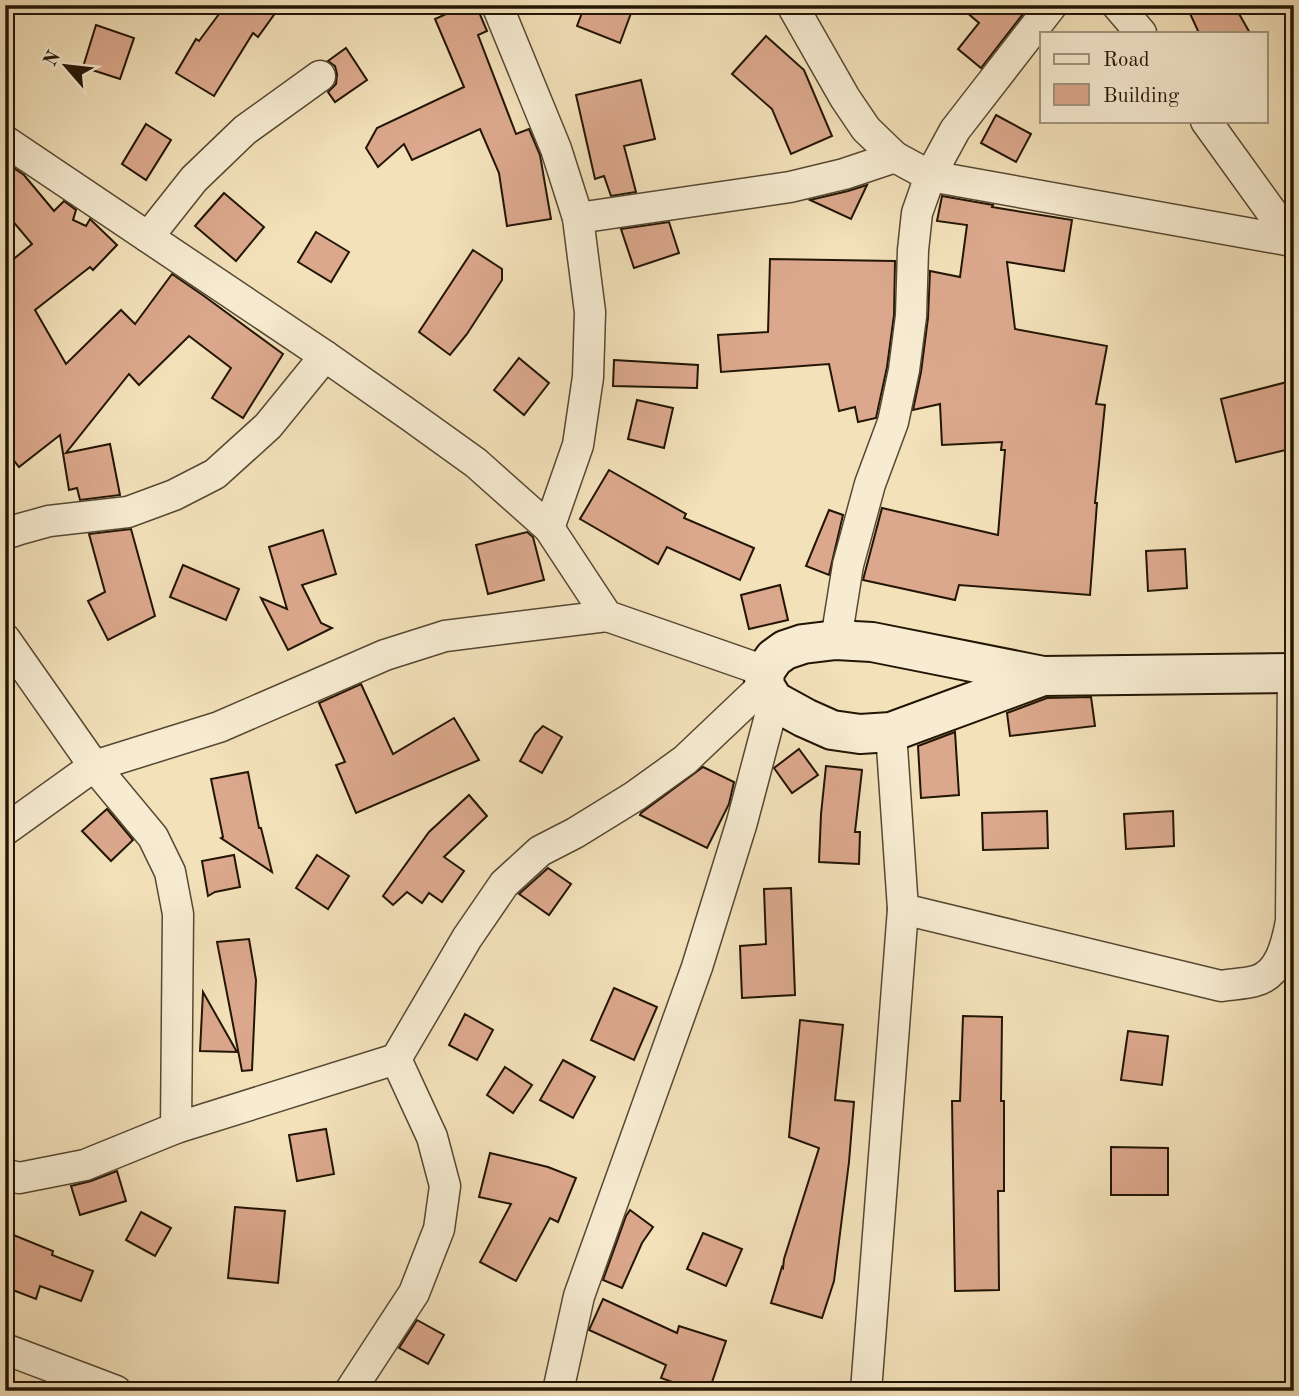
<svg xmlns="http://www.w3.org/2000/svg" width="1299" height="1396" viewBox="0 0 1299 1396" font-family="'Old Standard TT',serif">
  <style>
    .building { fill: #dca88d; stroke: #221504; stroke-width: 2 }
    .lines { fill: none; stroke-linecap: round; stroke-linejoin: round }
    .street-casing { stroke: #564832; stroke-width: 33 }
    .secondary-casing { stroke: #221504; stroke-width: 42 }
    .street { stroke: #f7ecd2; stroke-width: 30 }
    .secondary { stroke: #f7ecd2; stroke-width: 38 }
  </style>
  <rect width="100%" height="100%" fill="#f3e1ba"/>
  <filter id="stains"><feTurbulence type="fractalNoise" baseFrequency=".00286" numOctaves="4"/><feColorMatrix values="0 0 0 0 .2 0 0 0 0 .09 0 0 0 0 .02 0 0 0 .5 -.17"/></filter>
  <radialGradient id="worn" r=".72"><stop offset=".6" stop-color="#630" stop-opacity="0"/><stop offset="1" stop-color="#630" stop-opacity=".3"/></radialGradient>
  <!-- building -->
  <g class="building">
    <path d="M216,5H281L258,37L253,33L214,96L176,73L196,39L199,41L222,10Z"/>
    <path d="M466,5H476L487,31L478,35L516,134L529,129L540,155L551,219L507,226L499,173L480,129L412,160L404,144L378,167L366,148L377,128L464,87L435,19Z"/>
    <path d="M585,5H634L620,43L577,26Z"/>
    <path d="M958,5H1030L981,68L958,49L979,23Z"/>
    <path d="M1186,5H1234L1250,33H1199Z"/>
    <path d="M96,25L134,38L120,79L83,67Z"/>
    <path d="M766,36L804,70L832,136L791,154L772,109L732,74Z"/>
    <path d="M346,48L367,80L335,102L328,92L336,84L337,74L335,66L328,61Z"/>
    <path d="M641,80L655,139L624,146L636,192L611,196L604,176L595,179L576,95Z"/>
    <path d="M996,115L1031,134L1016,162L981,143Z"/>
    <path d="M146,124L171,140L146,180L122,164Z"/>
    <path d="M5,162L24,175L54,211L64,201L76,210L73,220L86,226L90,219L117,245L93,270L90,267L35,310L66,364L121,310L135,324L172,274L204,296L283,354L243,418L212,398L231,368L189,336L139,385L129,374L66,453L110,444L120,495L80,500L77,488L69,490L60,435L19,467L5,449V266L32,244L5,212Z"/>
    <path d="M867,185L851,219L810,200L848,191Z"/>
    <path d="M224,193L264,227L236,261L195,226Z"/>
    <path d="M942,196L993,205L992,207L1072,220L1064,271L1007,262L1015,329L1107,346L1096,404L1105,405L1095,503H1097L1090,595L959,585L955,600L863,580L882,508L998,535L1005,450H1001L1002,442L942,445L940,404L913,410L921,372L928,318L930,271L960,277L967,225L937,221Z"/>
    <path d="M669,222L679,253L634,268L621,229Z"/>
    <path d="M316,232L349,252L331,282L298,262Z"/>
    <path d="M473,250L502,269V280L467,334L450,355L419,332Z"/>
    <path d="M770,259L895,261L894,315L887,367L876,418L858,422L855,407L839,411L829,364L721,372L718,335L768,332Z"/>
    <path d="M519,358L549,383L524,415L494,390Z"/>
    <path d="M614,360L698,365L697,388L613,386Z"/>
    <path d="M1287,382L1294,408V448L1236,462L1221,399Z"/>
    <path d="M637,400L673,408L664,448L628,439Z"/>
    <path d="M609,470L686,514L684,518L754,548L740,580L667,547L658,564L580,519Z"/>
    <path d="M829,510L843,515L829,575L806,566Z"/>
    <path d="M131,529L155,616L108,640L88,601L105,592L89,534Z"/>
    <path d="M323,530L336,574L302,585L321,623L332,628L288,650L261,598L287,609L269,547Z"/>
    <path d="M527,532L533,537L544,580L488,594L476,545Z"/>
    <path d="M1185,549L1187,588L1148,591L1146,551Z"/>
    <path d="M183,565L239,589L226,620L170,597Z"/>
    <path d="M780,585L788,620L749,629L741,595Z"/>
    <path d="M361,684L393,754L454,718L479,760L356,813L336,765L345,762L319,703Z"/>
    <path d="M1091,697L1095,726L1010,736L1007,713L1047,698Z"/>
    <path d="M543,726L562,737L542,773L520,761L535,734Z"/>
    <path d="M955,732L959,795L921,798L918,746Z"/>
    <path d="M799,749L818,775L792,793L774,768Z"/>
    <path d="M826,766L862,770L855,832H860L859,864L819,862L821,814Z"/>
    <path d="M703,767L734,782L729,804L707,848L640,815L641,813Z"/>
    <path d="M248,772L259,828H261L272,872L221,838L223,837L211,779Z"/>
    <path d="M469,795L487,816L444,857L464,871L442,902L429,893L422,903L407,892L393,905L383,896L429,832Z"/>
    <path d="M107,809L133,840L111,861L82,831Z"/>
    <path d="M1047,811L1048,848L983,850L982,813Z"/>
    <path d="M1173,811L1174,846L1126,849L1124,814Z"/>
    <path d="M234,855L240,887L215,892L208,896L202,861Z"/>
    <path d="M317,855L349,876L328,909L296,888Z"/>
    <path d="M548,868L571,884L549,915L519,894Z"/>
    <path d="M791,888L795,995L742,998L740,946L766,944L764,889Z"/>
    <path d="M249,939L256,980L252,1070L242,1071L217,942Z"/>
    <path d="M614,988L657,1007L634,1060L591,1040Z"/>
    <path d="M203,992L237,1052L200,1051Z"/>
    <path d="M465,1014L493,1030L477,1060L449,1045Z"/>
    <path d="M963,1016L1002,1017L1001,1101H1004V1191H998L999,1290L955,1291L952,1101H960Z"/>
    <path d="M800,1020L843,1025L835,1100L854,1102L849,1162L834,1281L822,1318L771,1303L782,1267L783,1268L784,1259L819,1148L789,1137Z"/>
    <path d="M1128,1031L1168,1036L1162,1085L1121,1080Z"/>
    <path d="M563,1060L595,1077L573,1118L540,1100Z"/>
    <path d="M505,1067L532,1085L513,1113L487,1095Z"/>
    <path d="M326,1129L334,1174L297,1181L289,1135Z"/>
    <path d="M1111,1147L1168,1148V1195H1111Z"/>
    <path d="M490,1153L548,1167L576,1178L558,1222L550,1218L516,1281L480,1262L511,1204L479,1197Z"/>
    <path d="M117,1171L126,1201L80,1215L71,1186L91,1181Z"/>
    <path d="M235,1207L285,1211L278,1283L228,1278Z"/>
    <path d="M630,1210L653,1227L642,1243L622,1288L603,1280L626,1216Z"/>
    <path d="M141,1212L171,1228L155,1256L126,1240Z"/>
    <path d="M703,1233L742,1249L726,1286L687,1269Z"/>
    <path d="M11,1234L53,1251L52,1255L93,1271L81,1301L40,1286L36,1299L5,1287V1251Z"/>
    <path d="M603,1299L677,1333L679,1326L726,1341L709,1391H697L661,1378L666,1365L589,1330Z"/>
    <path d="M417,1320L444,1335L428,1364L399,1348Z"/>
  </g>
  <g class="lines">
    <defs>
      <g id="street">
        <path d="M497,5L556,149L578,218L590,312L588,377L578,445L549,528"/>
        <path d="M792,5L845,98L866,129L895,157L930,176L1292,241"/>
        <path d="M1117,5L1141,33"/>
        <path d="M1206,121L1294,243"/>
        <path d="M5,141L325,356L412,417L476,463L549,528L607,616L765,671"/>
        <path d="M578,218L790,187L844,174L895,157"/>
        <path d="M148,237L194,179L245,130L320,76"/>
        <path d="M5,534L20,529L49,521L128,512L174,495L215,474L268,426L325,356"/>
        <path d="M5,639L94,766L153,837L170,872L178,914L176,1128"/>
        <path d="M836,640L848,565L870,484L893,422L904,370L911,316L913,250L917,213L930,176L955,130L1052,5"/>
        <path d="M5,830L94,766L219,727L385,655L445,636L607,616"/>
        <path d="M903,909L1221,986C1232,984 1244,984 1255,981C1280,975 1287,943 1291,921L1293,673"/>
        <path d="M5,1174L19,1178L85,1165L176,1128L396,1059"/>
        <path d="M5,1349L116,1391"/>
        <path d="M350,1391L414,1293L439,1229L445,1186L432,1137L396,1059L467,938L504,884L540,851L575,833L635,796L685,760L764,685"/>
        <path d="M558,1391L579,1296L697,967L742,822L774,701"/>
        <path d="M866,1391L903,909L891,732"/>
      </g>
      <path id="secondary" d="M1043,676L891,732L860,734L832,730L805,718L774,701L764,685L765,671L774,658L785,650L803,644L836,640L872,642L1043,676L1294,673"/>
    </defs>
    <!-- street casing -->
    <use href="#street" class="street-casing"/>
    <!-- secondary casing -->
    <use href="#secondary" class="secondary-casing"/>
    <!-- street -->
    <use href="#street" class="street"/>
    <!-- secondary -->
    <use href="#secondary" class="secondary"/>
  </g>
  <!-- margin -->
  <rect width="1299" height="1396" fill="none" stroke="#f3e1ba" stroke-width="28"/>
  <rect x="7" y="7" width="1285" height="1382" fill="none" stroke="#221504" stroke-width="3.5"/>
  <rect x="14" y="14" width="1271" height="1368" fill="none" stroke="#221504" stroke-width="2"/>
  <!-- legend -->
  <rect x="1040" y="32" width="228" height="91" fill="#f7ecd2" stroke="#a29680" stroke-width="2"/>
  <rect x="1054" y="54" width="35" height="10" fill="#f7ecd2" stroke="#a29680" stroke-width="2"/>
  <text x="1103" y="66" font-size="21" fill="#221504">Road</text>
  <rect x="1054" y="84" width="35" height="21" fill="#dca88d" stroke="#a29680" stroke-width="2"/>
  <text x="1103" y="102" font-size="21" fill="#221504">Building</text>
  <!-- north arrow -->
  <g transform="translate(66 66) rotate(298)" stroke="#f7ecd2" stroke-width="5" paint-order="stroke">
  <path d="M0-5L12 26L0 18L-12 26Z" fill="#221504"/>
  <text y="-10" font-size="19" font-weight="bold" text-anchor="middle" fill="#221504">N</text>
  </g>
  <rect width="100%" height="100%" filter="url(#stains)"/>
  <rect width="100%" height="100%" fill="url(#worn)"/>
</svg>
